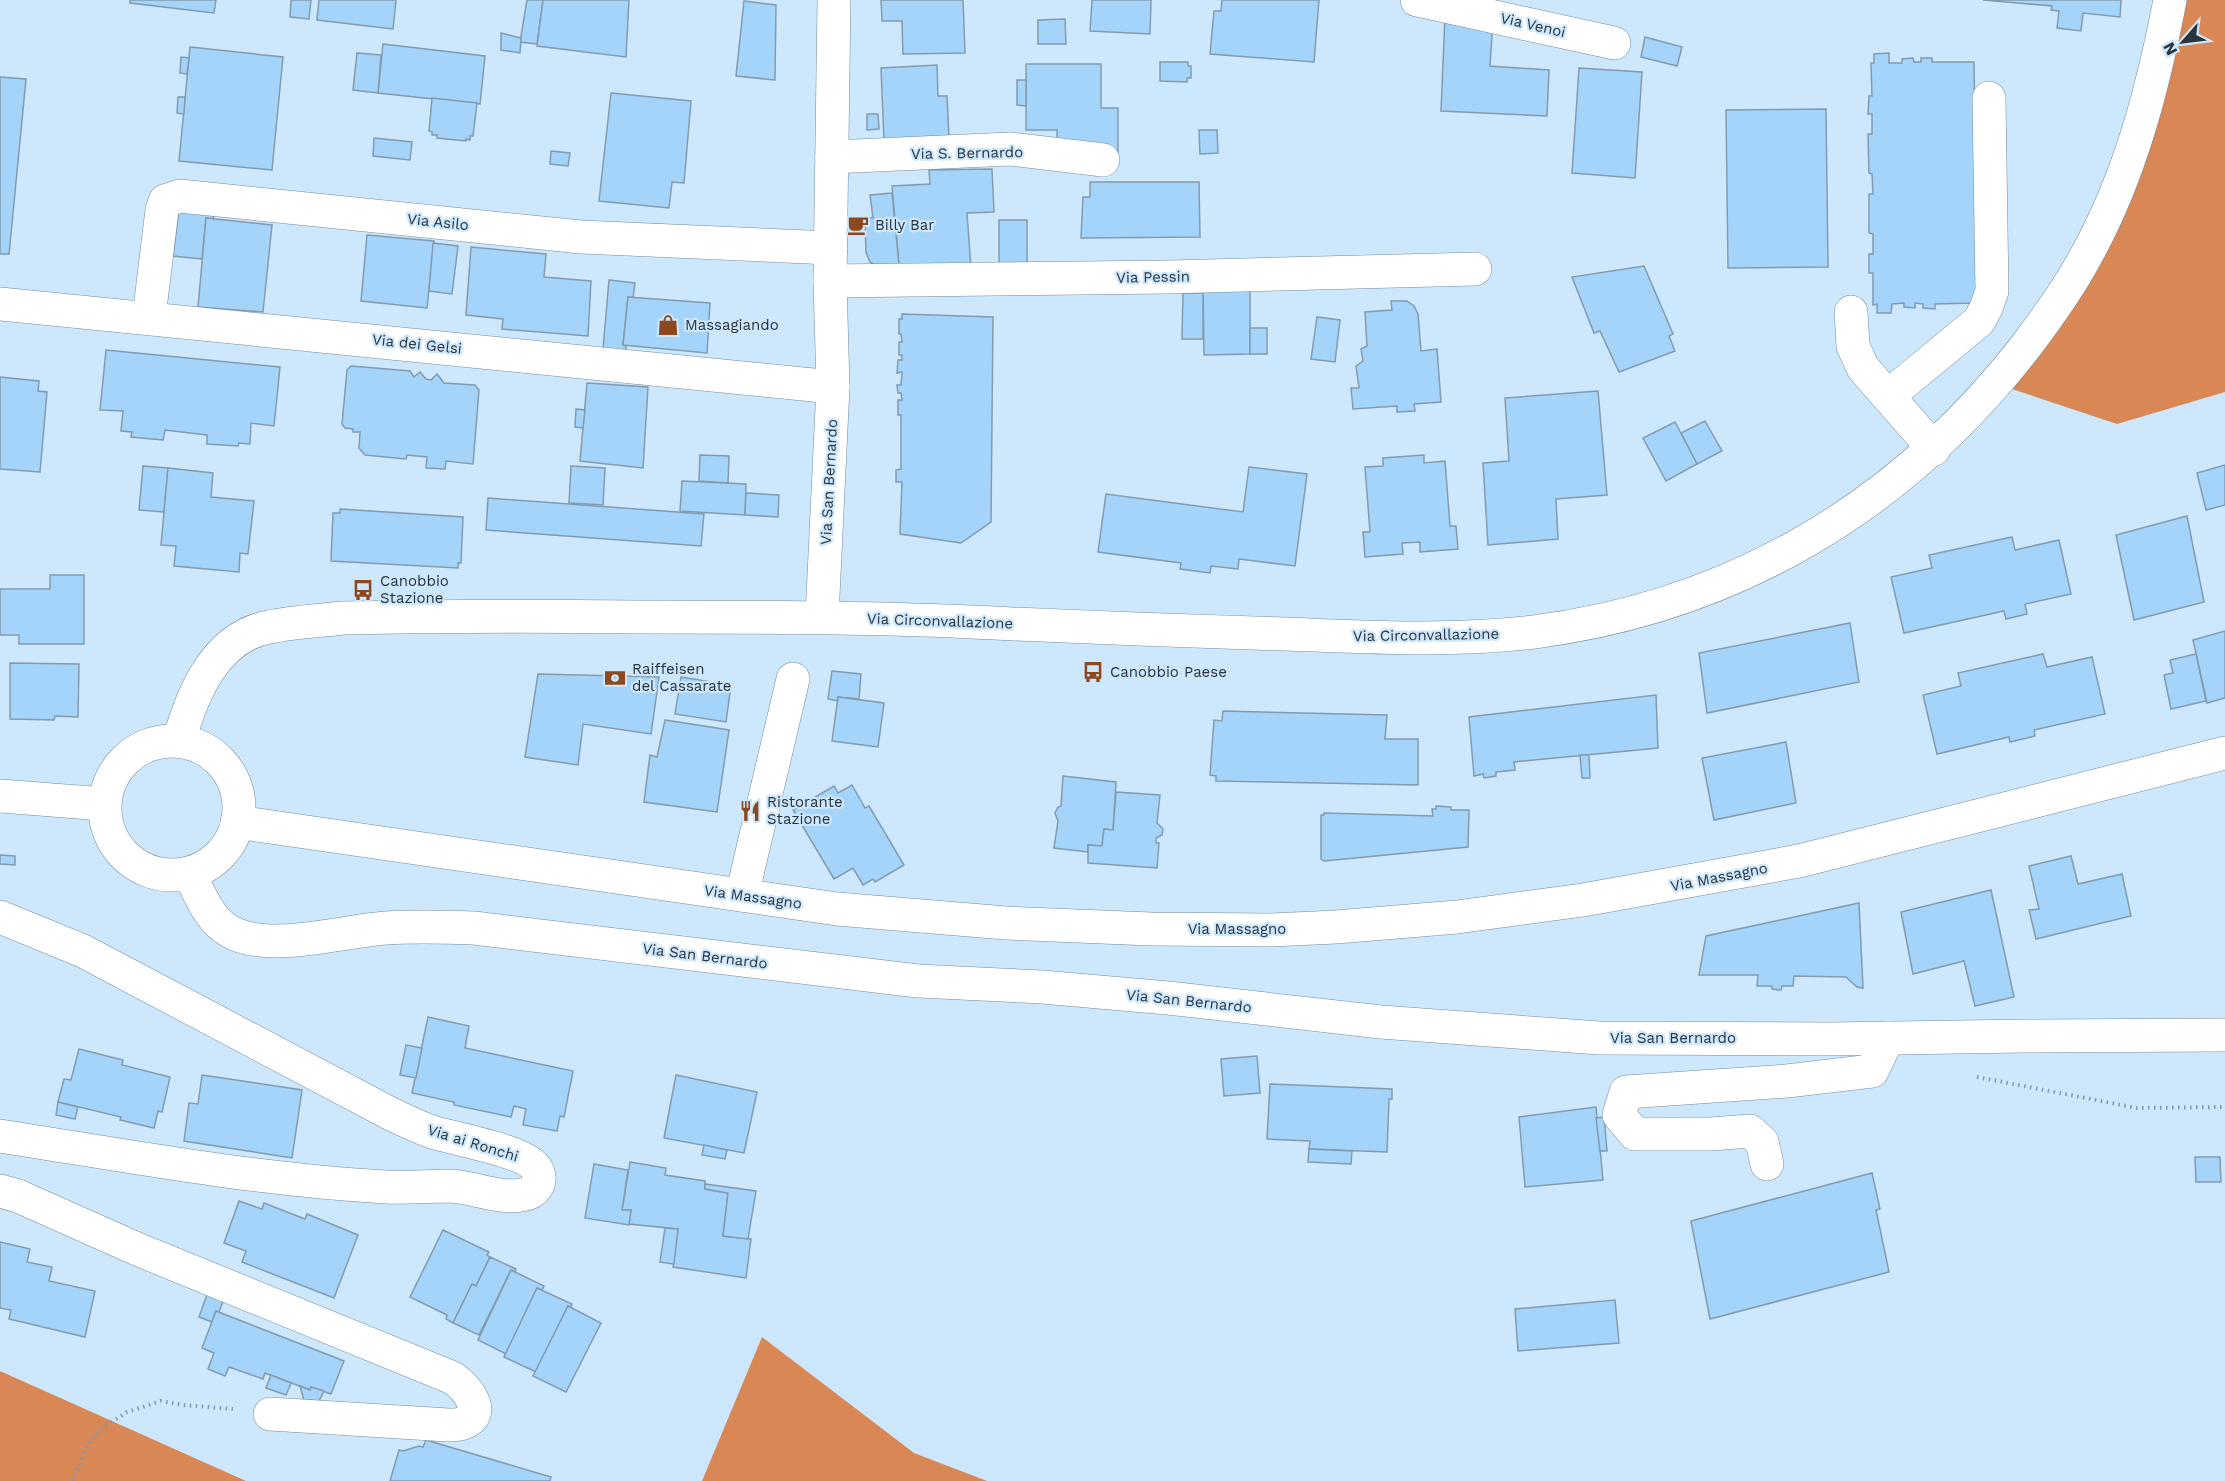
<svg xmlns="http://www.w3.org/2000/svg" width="2225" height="1481" viewBox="0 0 2225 1481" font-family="'Work Sans',sans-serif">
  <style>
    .forest { fill: #da8756 }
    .building { fill: #a5d4fa; stroke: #839baf; stroke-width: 1.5 }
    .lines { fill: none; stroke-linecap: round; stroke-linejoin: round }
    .minor-casing { stroke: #738b9e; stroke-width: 34 }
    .major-casing { stroke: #738b9e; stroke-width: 34 }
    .path { stroke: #8598a7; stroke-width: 4; stroke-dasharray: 1.5 4.5; stroke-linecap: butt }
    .minor { stroke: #fff; stroke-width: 33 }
    .major { stroke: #fff; stroke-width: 33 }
    .labels { text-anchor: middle; stroke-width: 4.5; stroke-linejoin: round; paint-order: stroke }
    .street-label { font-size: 15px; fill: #2a343d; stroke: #cde7fc }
    .poi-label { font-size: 15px; fill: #2a343d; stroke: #cde7fc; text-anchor: start }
  </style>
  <rect width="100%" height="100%" fill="#cde7fc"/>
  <!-- forest -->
  <g class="forest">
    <path d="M2170,0H2225V392L2117,424L1997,384L2088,254Z"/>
    <path d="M762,1337L914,1453L987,1481H702Z"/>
    <path d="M0,1371L246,1481H0Z"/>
  </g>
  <!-- building -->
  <g class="building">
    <path d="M130,0H216L214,13L130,3Z"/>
    <path d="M291,0H311L309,19L290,17Z"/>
    <path d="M319,0H396L393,29L317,20Z"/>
    <path d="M527,0H543L537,44L520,42Z"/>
    <path d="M543,0H629L626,57L537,46Z"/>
    <path d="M881,0H963L965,53L903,54L902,21H882Z"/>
    <path d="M1092,0H1151L1150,34L1090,31Z"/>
    <path d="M1222,0H1319L1314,62L1210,54L1214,11H1221Z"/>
    <path d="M1983,0H2121L2120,17L2083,13L2081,31L2057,28L2059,11L2051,10L2052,6Z"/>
    <path d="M744,1L776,5L775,80L736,76Z"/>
    <path d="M1445,16L1493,19L1490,66L1549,70L1547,116L1441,111Z"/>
    <path d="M1065,19L1066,44H1038V20Z"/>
    <path d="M501,33L521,38L520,53L501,50Z"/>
    <path d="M1645,37L1682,47L1677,66L1641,57Z"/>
    <path d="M383,44L485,56L480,104L378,93Z"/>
    <path d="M190,47L283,57L272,170L179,161Z"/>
    <path d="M357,53L381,55L378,93L353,90Z"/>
    <path d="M1889,53V63H1902V59L1913,58L1914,62H1921V58H1932V62H1974L1977,303L1935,304V309L1923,308V304L1915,303V308L1904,307V303L1892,304L1891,313H1877V304L1873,305V273H1869V254H1873V234L1869,233V194H1873L1872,174L1869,173L1868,134H1872V114H1868L1869,96H1872L1871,63H1874V54Z"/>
    <path d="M181,57L189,58L187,74L180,73Z"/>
    <path d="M1160,62H1188V66H1191V78H1187V82L1160,81Z"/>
    <path d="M1026,64H1101V108H1118V152L1070,149L1057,143V130H1026Z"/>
    <path d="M937,65L938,96H947L949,137L884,140L881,68Z"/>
    <path d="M1579,68L1642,72L1635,178L1572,173Z"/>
    <path d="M0,77L26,79L9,254H0Z"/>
    <path d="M1017,80H1026V106L1017,105Z"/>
    <path d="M611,93L691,101L684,183L672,182L669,208L599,201Z"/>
    <path d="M178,97H185L184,114L177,113Z"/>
    <path d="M432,98L477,103L473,136H470V140L466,139V141L437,138V135H432V132L429,131Z"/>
    <path d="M1826,109L1828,267L1728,268L1726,110Z"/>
    <path d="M867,114H878L879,129L867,130Z"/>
    <path d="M1199,130H1217L1218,153L1200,154Z"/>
    <path d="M374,138L412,142L410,160L373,156Z"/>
    <path d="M551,151L570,153L568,166L550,164Z"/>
    <path d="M992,169L994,212L967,213L971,269L899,265L892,186L930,184L929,170Z"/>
    <path d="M1090,182H1199L1200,237L1081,238L1083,197H1090Z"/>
    <path d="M892,193L899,265H875L870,262L866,252L865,217L873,218L870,195Z"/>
    <path d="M179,209L214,213L213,219L206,218L202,259L173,256Z"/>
    <path d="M206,218L272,225L263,312L198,307Z"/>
    <rect x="999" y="220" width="28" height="48"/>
    <path d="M367,235L434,241L427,308L361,301Z"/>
    <path d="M433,243L458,246L452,294L429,291Z"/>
    <path d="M471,247L546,254L544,277L591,281L588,336L502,329L503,319L466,315Z"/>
    <path d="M1644,266L1673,334L1669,336L1675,351L1619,372L1600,331L1594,333L1572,277Z"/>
    <path d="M609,280L635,283L633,298L628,297L623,345L626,346V351L603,349Z"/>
    <path d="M1203,284H1250V354L1204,355Z"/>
    <path d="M1183,293H1203V339H1182Z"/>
    <path d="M628,297L710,303L707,353L623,345Z"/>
    <path d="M1391,301H1407L1414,306L1418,314L1421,351L1437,349L1441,402L1414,404L1415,411L1397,412V406L1353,409L1351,388H1359L1356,366L1363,361L1361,349L1367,346L1365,312L1392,310Z"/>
    <path d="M902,314L993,317L991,522L961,543L900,534L902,482H896V470L901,469V415H898V400H902L901,393H898L897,385H901L902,372L897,373L898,360H902V355H899V342H902L901,334H899V319H902Z"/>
    <path d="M1317,317L1340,320L1335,362L1311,359Z"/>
    <rect x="1250" y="328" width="17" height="26"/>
    <path d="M106,350L280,367L274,426L251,423L250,444L239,443L238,446L207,444V435L165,430L163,440L131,437L132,432L121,431L123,411L100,410Z"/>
    <path d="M351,366L410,371L414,377L420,372L426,379L431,380L437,374L444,383L475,385L479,390L473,464L446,461L445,469L426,468L427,457L407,455L406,459L365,455L359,448L360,432H353V429L345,428L342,424L347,370Z"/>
    <path d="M0,377L39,381L38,391L47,392L40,472L0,469Z"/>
    <path d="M587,383L648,387L643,468L580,461Z"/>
    <path d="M1598,391L1607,495L1556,499L1558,539L1488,545L1483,463L1509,461L1505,398Z"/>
    <path d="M576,409L585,410L583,428L575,427Z"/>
    <path d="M1705,421L1722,451L1697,464L1681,433Z"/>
    <path d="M1675,422L1697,464L1666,481L1643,438Z"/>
    <path d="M700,455L729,456L728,483L699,481Z"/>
    <path d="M1424,455V463L1445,461L1450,526H1456L1458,549L1420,552V542L1402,543L1403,554L1365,557L1363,532H1370L1365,467L1383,466V458Z"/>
    <path d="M2225,465V505L2206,510L2197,473Z"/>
    <path d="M143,466L168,468L164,512L139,510Z"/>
    <path d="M571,466L605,468L603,505L569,503Z"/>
    <path d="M1249,467L1307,474L1295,566L1239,559L1238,569L1211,566L1210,573L1180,569L1181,563L1098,552L1106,494L1243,512Z"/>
    <path d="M168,468L213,473L211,497L254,501L248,554L240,553L239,572L174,566L176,546L161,545Z"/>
    <path d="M682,481L746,484L745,515L680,511Z"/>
    <path d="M746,493L779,495L778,517L745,515Z"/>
    <path d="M488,498L704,514L701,546L486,530Z"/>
    <path d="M340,509L463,517L461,563H458V568L331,561L333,513H340Z"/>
    <path d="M2187,516L2204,602L2134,620L2116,535Z"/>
    <path d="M2012,537L2015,550L2059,540L2071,594L2025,604L2027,614L2006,619L2004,611L1904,633L1891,577L1932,568L1929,555Z"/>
    <path d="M50,575H84V644H19V635H0V589H50Z"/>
    <path d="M1850,623L1859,682L1707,713L1699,653Z"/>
    <path d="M2225,631V698L2207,703L2193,640Z"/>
    <path d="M2043,654L2047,667L2092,657L2105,714L2034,730L2035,736L2010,742L2009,737L1937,754L1923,695L1961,686L1958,673Z"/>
    <path d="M2196,654L2206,701L2171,709L2164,675L2173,673L2170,660Z"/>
    <path d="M10,663L79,664L78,717L55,716L54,720L10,719Z"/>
    <path d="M832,671L861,674L859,699L838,697V701L828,699Z"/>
    <path d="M538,674L659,677L651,734L583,724L578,765L525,757Z"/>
    <path d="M681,677L731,685L726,722L675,714Z"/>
    <path d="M1656,695L1658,748L1514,762L1515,770L1496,772V776L1484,778L1483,774L1474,776L1469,717Z"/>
    <path d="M838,697L884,703L878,747L832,741Z"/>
    <path d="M1223,711L1387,715L1385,739H1418V785L1216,781V776L1210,775L1214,720L1222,721Z"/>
    <path d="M665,720L729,730L717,812L644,802L650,755L657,757Z"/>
    <path d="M1786,742L1796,803L1714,820L1702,758Z"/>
    <path d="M1580,755H1589L1590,778H1582Z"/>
    <path d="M1063,776L1116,782L1113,830L1104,829L1102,846L1088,845V852L1054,848L1058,821L1055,813L1058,807L1061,806Z"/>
    <path d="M852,785L865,808L869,806L904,865L875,882L873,879L863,885L853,868L834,879L793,810L834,786L838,793Z"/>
    <path d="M1116,792L1160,795L1157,823L1163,829L1162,835L1156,838V843H1159L1157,868L1088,863V845L1102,846L1104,829L1113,830Z"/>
    <path d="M1436,806L1451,807V810H1469L1468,847L1324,861L1321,859V815H1324V813L1433,816L1432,809H1436Z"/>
    <path d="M0,855L15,856V865L0,864Z"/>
    <path d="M2071,856L2078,884L2122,874L2131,916L2036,939L2029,910L2039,909L2029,866Z"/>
    <path d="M1991,890L2014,997L1975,1006L1964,961L1913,974L1901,912Z"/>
    <path d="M1859,903L1863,988L1857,987L1846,977L1794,976L1793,986H1782L1781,990L1772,989V986H1757L1758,975H1699L1706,936Z"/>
    <path d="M428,1017L469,1026L465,1048L573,1071L564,1117L560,1116L557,1131L523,1125L526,1109L514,1106L511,1117L454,1105V1102L412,1093Z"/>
    <path d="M406,1045L422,1048L416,1078L400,1075Z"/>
    <path d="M79,1049L123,1060L122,1065L170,1077L162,1112L158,1111L154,1128L120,1120L121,1117L58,1102L64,1079L71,1080Z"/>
    <path d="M1257,1056L1260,1093L1224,1096L1221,1059Z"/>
    <path d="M202,1075L302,1090L292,1158L184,1141L189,1103L198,1104Z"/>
    <path d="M676,1075L757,1092L744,1153L664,1138Z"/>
    <path d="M1270,1084L1392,1089V1099H1389L1387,1152L1309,1149L1310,1141L1267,1139Z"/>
    <path d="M58,1102L78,1107L75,1119L56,1115Z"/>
    <path d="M1596,1107L1603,1180L1525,1187L1519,1117Z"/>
    <path d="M1604,1117L1607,1151H1600L1596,1118Z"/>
    <path d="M704,1145L727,1150L725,1159L702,1155Z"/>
    <path d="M1309,1149L1352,1151L1351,1164L1308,1162Z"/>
    <path d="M2195,1157H2220L2221,1182H2196Z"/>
    <path d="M630,1162L666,1168L665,1175L705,1181V1189L728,1193L723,1236L751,1239L746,1278L673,1267L678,1229L629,1224L631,1210H622Z"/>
    <path d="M594,1164L628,1170L622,1210H631L629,1225L585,1218Z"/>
    <path d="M1872,1173L1880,1209L1876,1210L1889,1272L1710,1319L1691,1221Z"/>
    <path d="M705,1184L756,1191L748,1239L723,1236L728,1193L705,1189Z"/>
    <path d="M239,1201L262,1209L264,1203L305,1219L307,1214L358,1235L334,1298L242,1262L246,1251L224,1243Z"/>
    <path d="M665,1228L678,1229L674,1264L660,1262Z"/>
    <path d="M443,1230L489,1252L487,1255L490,1257L476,1286L472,1284L453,1323L446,1319L447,1315L410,1297Z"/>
    <path d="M0,1242L30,1249L27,1262L52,1267L49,1281L95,1291L85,1337L9,1319L11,1310L0,1308Z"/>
    <path d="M490,1257L516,1269L515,1272L511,1270L479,1335L453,1323L472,1284L476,1286Z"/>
    <path d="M511,1270L544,1286L542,1290L537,1288L506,1354L478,1340Z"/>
    <path d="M537,1288L572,1304L570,1307L568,1306L536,1372L504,1357Z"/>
    <path d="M208,1292L224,1299L219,1312L216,1311L212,1322L199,1317Z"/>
    <path d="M1615,1300L1619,1343L1518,1351L1515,1309Z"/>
    <path d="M568,1306L601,1323L566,1392L533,1376Z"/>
    <path d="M216,1311L344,1361L331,1394L311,1387L310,1390L265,1373L263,1379L229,1367L225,1376L208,1369L214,1353L202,1348Z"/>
    <path d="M271,1375L291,1383L286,1395L266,1388Z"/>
    <path d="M300,1386L310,1390L311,1387L324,1391L319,1401L304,1400Z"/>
    <path d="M426,1440L551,1477L550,1481H390L399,1450L403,1451L419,1446L423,1447Z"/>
  </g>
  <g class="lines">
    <defs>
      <g id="minor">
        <path d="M1417,0L1614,43"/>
        <path d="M832,157L1010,149L1103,160"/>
        <path d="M830,281L1169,277L1475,269"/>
        <path d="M0,304L833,387"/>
        <path d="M1851,312L1853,346L1863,368L1934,449"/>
        <path d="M149,317L162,210L165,201L180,196L581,237L831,248"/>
        <path d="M1888,396L1979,321L1986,308L1992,291L1989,98"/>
        <path d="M822,617L833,387L830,281L834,0"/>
        <path d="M237,822L837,909L1006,923L1151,929L1271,930L1336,927L1457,917L1583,900L1799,861L2225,753"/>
        <path d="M189,873C200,894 209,921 231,932C269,953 343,931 386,928C415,926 444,927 474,928L918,981L1042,987L1168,998L1381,1022L1599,1038L1832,1039L2024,1036L2225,1035"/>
        <path d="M742,895L793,679"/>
        <path d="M0,917L83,951L391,1114C404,1120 418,1127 432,1132C454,1139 528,1151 537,1170C543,1183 535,1193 522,1195C499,1199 473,1187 450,1186C429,1186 407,1188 386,1187C257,1180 128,1156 0,1136"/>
        <path d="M1767,1164L1762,1142L1750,1131L1711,1134H1635L1619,1115L1626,1092L1787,1081L1872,1071L1888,1038"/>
        <path d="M0,1191L18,1196L137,1249L453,1378C466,1387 489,1414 463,1423C459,1425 453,1425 448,1425L270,1414"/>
      </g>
      <g id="major">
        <path d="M179,741C192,694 215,637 269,627C293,622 318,621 343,618C440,616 538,616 635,617C747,617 859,617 971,622C1076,627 1180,631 1285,634C1368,637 1451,642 1534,632C1735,606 1902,506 2026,346C2048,317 2069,288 2086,256C2130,177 2153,88 2170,0"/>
        <circle cx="172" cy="808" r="67"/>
        <path d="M0,796L104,804"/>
      </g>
    </defs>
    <!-- minor casing -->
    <use href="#minor" class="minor-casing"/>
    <!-- major casing -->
    <use href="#major" class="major-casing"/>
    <!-- path -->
    <g class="path">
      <path d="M1977,1077L2137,1108L2225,1107"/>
      <path d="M72,1481L90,1441L104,1427L127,1412L161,1401L183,1405L233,1409"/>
    </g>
    <!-- minor -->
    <use href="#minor" class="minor"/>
    <!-- major -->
    <use href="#major" class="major"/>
  </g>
  <!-- icons -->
  <defs>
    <symbol id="cafe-bare" viewBox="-9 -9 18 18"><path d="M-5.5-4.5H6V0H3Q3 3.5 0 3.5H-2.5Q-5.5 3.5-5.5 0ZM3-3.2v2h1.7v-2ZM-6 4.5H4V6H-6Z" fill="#8d491d" stroke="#cde7fc" stroke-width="2.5" paint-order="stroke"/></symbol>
    <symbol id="shop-bare" viewBox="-9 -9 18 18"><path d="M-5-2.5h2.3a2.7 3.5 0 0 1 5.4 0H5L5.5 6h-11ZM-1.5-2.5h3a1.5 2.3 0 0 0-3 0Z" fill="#8d491d" stroke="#cde7fc" stroke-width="2.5" paint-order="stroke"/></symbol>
    <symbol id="bus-bare" viewBox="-9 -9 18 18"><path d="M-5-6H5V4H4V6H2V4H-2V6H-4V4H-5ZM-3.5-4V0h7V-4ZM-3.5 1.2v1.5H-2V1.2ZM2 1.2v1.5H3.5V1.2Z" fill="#8d491d" stroke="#cde7fc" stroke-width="2.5" paint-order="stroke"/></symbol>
    <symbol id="bank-bare" viewBox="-9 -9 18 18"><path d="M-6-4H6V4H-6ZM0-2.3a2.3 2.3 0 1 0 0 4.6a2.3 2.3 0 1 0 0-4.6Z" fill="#8d491d" stroke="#cde7fc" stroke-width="2.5" paint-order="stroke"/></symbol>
    <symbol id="restaurant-bare" viewBox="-9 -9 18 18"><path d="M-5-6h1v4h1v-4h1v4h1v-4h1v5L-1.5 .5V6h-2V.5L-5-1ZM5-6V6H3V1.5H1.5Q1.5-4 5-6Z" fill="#8d491d" stroke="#cde7fc" stroke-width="2.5" paint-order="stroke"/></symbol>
  </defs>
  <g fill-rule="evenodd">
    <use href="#cafe-bare" x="843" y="210" width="30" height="30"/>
    <use href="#shop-bare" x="653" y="310" width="30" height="30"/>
    <use href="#bus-bare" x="348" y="575" width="30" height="30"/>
    <use href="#bus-bare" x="1078" y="657" width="30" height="30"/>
    <use href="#bank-bare" x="600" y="663" width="30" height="30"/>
    <use href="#restaurant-bare" x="735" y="796" width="30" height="30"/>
  </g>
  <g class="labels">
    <!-- street labels -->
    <g class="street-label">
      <text transform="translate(1533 25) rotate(13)" y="5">Via Venoi</text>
      <text transform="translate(967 153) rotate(-1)" y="5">Via S. Bernardo</text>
      <text transform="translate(438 222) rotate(6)" y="5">Via Asilo</text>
      <text transform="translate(1153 277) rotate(-1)" y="5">Via Pessin</text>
      <text transform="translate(417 344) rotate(6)" y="5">Via dei Gelsi</text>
      <text transform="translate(829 482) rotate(-87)" y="5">Via San Bernardo</text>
      <text transform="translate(940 621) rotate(2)" y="5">Via Circonvallazione</text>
      <text transform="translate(1426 635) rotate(-1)" y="5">Via Circonvallazione</text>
      <text transform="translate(1719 877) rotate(-11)" y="5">Via Massagno</text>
      <text transform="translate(753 897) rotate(8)" y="5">Via Massagno</text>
      <text x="1237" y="934">Via Massagno</text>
      <text transform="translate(705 956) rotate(7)" y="5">Via San Bernardo</text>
      <text transform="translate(1189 1001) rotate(6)" y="5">Via San Bernardo</text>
      <text x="1673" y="1043">Via San Bernardo</text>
      <text transform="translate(473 1143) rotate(17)" y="5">Via ai Ronchi</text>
    </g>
    <!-- poi labels -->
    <g class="poi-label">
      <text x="875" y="230">Billy Bar</text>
      <text x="685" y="330">Massagiando</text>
      <text x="380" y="586">Canobbio<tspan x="380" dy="17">Stazione</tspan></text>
      <text x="632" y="674">Raiffeisen<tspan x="632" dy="17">del Cassarate</tspan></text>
      <text x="1110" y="677">Canobbio Paese</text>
      <text x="767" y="807">Ristorante<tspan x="767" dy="17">Stazione</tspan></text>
    </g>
  </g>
  <!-- north arrow -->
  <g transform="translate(2183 42) rotate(242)" stroke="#cde7fc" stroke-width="4.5" paint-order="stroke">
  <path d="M0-4.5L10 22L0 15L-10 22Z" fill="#2a343d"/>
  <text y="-9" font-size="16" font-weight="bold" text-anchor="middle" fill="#2a343d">N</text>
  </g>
</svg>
